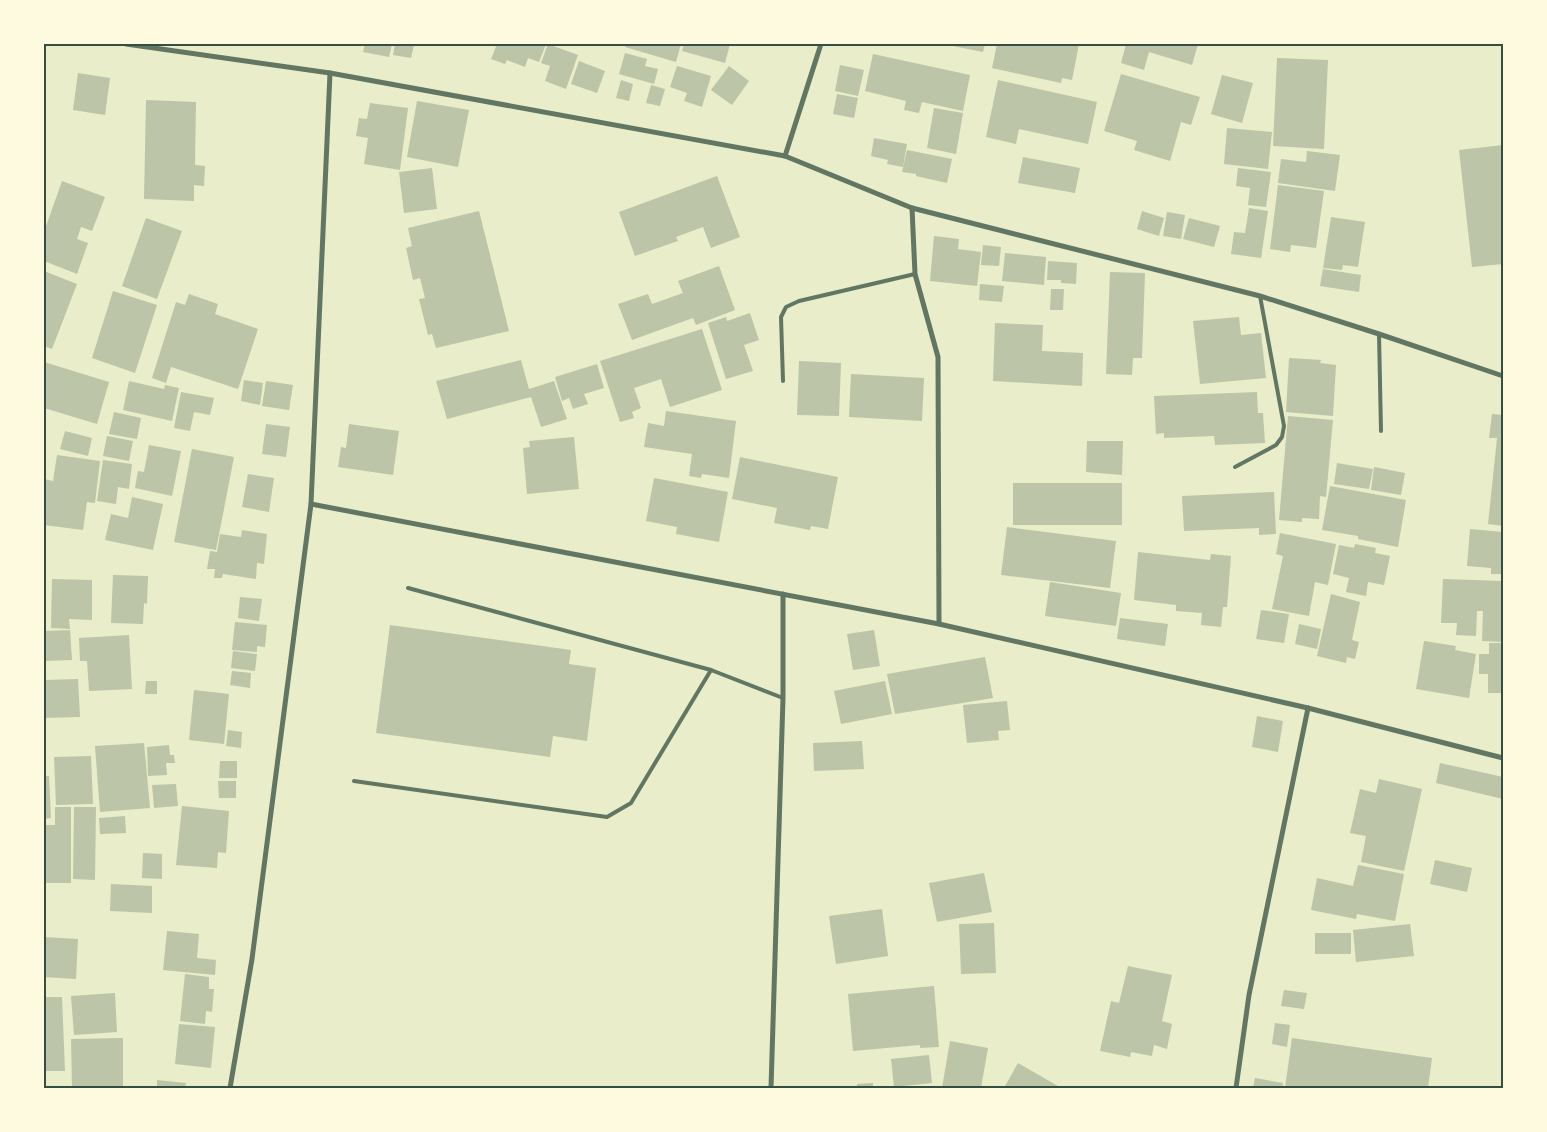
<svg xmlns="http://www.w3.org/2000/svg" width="1547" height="1132" viewBox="0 0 1547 1132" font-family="Manrope,sans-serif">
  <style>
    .building { fill: #bcc5a7 }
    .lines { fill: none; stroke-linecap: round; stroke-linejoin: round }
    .service { stroke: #617663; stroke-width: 4 }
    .minor { stroke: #617663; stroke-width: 5 }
    .neatline { fill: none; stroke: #344e41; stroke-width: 2 }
  </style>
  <rect width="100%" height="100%" fill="#e9edc9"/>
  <!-- building -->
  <g class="building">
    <path d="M365,44H392L389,57L363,52Z"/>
    <path d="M395,44L414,45L411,58L393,55Z"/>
    <path d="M497,44H546L539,62L528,58L525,67L507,60L505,64L491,59Z"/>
    <path d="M548,44L578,55L566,89L545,81L550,66L541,63Z"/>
    <path d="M626,44H681L676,62L625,47Z"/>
    <path d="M684,44H730L725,63L682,51Z"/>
    <path d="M943,44H985L983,52Z"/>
    <path d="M997,44H1079L1072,80L1062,78L1061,83L992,68Z"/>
    <path d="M1126,44H1198L1192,65L1149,52L1144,70L1121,63Z"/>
    <path d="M625,53L647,59L645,66L658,69L654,84L619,74Z"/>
    <path d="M873,54L970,75L963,111L922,102L919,113L904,110L906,101L865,91Z"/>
    <path d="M1277,58L1328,60L1324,149L1273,146Z"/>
    <path d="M579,61L605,71L597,93L571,84Z"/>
    <path d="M840,65L864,70L858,96L835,91Z"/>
    <path d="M677,66L711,76L702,107L684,101L687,93L670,87Z"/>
    <path d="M729,66L749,81L732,105L711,90Z"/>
    <path d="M78,73L110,78L105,115L73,110Z"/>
    <path d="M1121,74L1200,97L1191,125L1181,122L1170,161L1134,150L1137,141L1104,131Z"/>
    <path d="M1222,75L1253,83L1242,123L1211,114Z"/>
    <path d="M621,80L633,84L629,101L616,98Z"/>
    <path d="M998,80L1097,102L1088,144L1019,129L1016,144L986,137Z"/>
    <path d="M651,85L665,89L660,106L646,103Z"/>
    <path d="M837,94L858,98L854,118L833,114Z"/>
    <path d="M146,100L196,102L195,165L205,166L204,186L194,185V201L144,199Z"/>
    <path d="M417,101L469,110L458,167L407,157Z"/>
    <path d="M370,103L408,108L400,170L364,164L368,138L356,136L359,118L367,119Z"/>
    <path d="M934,108L963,113L956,154L927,148Z"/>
    <path d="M1227,128L1272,132L1268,169L1224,164Z"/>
    <path d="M874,138L907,144L903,167L887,164L888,160L871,156Z"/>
    <path d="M1503,145V264L1472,267L1459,150Z"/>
    <path d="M907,150L952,159L947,183L916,176V174L902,172Z"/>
    <path d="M1307,151L1340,155L1335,191L1278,183L1281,159L1306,162Z"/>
    <path d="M1023,157L1080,168L1075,193L1018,183Z"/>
    <path d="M432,168L437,209L404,213L399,172Z"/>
    <path d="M1238,168L1271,172L1266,207L1248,205L1250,188L1236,186Z"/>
    <path d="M717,176L740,237L711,248L703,227L676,237L678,241L635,256L619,212Z"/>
    <path d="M62,181L105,197L92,231L81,227L77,239L88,243L77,274L44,261V232Z"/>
    <path d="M1278,185L1324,191L1316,248L1291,245L1290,252L1270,249Z"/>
    <path d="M1249,208L1268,211L1261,258L1231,254L1234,232L1245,233Z"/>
    <path d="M479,211L509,331L436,348L432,334L428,335L419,299L425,298L420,278L413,280L406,248L412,246L408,228Z"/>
    <path d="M1142,211L1164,218L1159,236L1137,229Z"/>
    <path d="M1167,212L1185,215L1181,239L1163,236Z"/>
    <path d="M1331,217L1365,222L1358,267L1343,265L1342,270L1323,268Z"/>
    <path d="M146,218L182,231L157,299L122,286Z"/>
    <path d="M1189,218L1220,226L1214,247L1183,239Z"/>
    <path d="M934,236L959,239L958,249L981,252L977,286L930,281Z"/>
    <path d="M983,245L1001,247L999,266L981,265Z"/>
    <path d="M1005,253L1046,257L1044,285L1002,281Z"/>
    <path d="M1048,261L1077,263L1076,284L1061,283V280H1047Z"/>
    <path d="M719,266L735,310L696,325L693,318L632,340L618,304L648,294L652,304L683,293L678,281Z"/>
    <path d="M1323,269L1361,275L1359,292L1320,286Z"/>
    <path d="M44,271L77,284L52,349L44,346Z"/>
    <path d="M1110,272L1145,273L1142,358H1133L1132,375L1106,374Z"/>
    <path d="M980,284L1004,286L1002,302L979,300Z"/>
    <path d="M1051,289H1064L1063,310H1050Z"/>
    <path d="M113,291L157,305L135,373L92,358Z"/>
    <path d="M189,294L218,304L215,314L258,329L238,389L171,367L166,383L152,378L176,302L185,305Z"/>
    <path d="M750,313L759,340L744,345L753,371L726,379L708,323L726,317L727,321Z"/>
    <path d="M1239,317L1241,335L1261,333L1266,378L1200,384L1193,321Z"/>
    <path d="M995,323L1043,325L1042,351L1083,353L1082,386L993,381Z"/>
    <path d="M702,329L722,390L670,407L661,379L634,388L641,408L632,412L634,418L620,422L600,361Z"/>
    <path d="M1289,358L1321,360L1320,363L1336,365L1333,416L1286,412Z"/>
    <path d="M521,360L529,389L554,381L567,419L541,427L529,391L531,397L447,419L436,381Z"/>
    <path d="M799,361L841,363L839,416L797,415Z"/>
    <path d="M44,362L109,382L97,424L44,408Z"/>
    <path d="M597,364L604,388L584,394L588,404L573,409L569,398L562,401L555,377Z"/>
    <path d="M851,374L924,378L922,421L849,417Z"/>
    <path d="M244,380L263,383L260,405L241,401Z"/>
    <path d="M129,381L164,389L165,385L179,388L172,421L123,410Z"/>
    <path d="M266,381L293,385L289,410L262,406Z"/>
    <path d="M181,392L214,398L210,415L194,412L190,431L174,428Z"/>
    <path d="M1257,392L1258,413H1263L1265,443L1215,445L1214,436L1164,438V433L1156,434L1154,396Z"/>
    <path d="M666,411L736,421L729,478L702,474L701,478L689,476L692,454L644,447L648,423L664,426Z"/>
    <path d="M114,412L141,418L137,439L109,434Z"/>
    <path d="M1492,414L1503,415V526L1488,524L1497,438H1489Z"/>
    <path d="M1288,416L1333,420L1326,497L1320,496L1319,519L1302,518V522L1279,520Z"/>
    <path d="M266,424L290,427L286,457L262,454Z"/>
    <path d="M349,424L399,431L393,475L338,467L341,447L346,448Z"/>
    <path d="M65,431L92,438L88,456L60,449Z"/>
    <path d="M107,436L133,441L129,461L103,456Z"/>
    <path d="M574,437L579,489L527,494L523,448L530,447L529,441Z"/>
    <path d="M1087,441H1123L1122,475L1086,472Z"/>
    <path d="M149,445L181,451L172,496L135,488L138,471L144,472Z"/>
    <path d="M192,449L234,457L216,550L174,542Z"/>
    <path d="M57,455L100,461L95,503L87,502L83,530L44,525V479L53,481Z"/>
    <path d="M740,457L838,477L828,529L811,526L810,530L774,523L777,508L732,499Z"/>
    <path d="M103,460L132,464L129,489L118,487L116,504L97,501Z"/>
    <path d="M1337,463L1373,469L1369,489L1334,484Z"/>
    <path d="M1374,467L1405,473L1401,495L1371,490Z"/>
    <path d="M248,474L274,478L269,512L242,507Z"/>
    <path d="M654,478L728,492L719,542L676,534L677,527L646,521Z"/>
    <rect x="1013" y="483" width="109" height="42"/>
    <path d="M1330,486L1406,500L1398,547L1358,539V536L1322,530Z"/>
    <path d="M1274,492L1276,534L1259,535V528L1184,531L1182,496Z"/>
    <path d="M132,497L163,504L153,550L105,540L111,514L128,518Z"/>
    <path d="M1007,527L1116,541L1110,588L1001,575Z"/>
    <path d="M1470,529L1503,532V574H1491V568L1467,566Z"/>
    <path d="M242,530L267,534L264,564L257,563L256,579L223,574L222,578H214L215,569H207L210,551L217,552L220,534L241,537Z"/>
    <path d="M1280,533L1336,544L1328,585L1315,582L1309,616L1272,609L1283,556L1276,554Z"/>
    <path d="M1355,544L1376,548L1375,553L1390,556L1384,585L1368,582L1366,596L1346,592L1349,578L1333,574L1339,545L1354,548Z"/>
    <path d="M1138,552L1210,560L1211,554L1231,556L1227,607H1223L1221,627L1201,625L1202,613L1176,611V605L1134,600Z"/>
    <path d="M113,575L148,576L147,604L144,603L143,624L111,623Z"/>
    <path d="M52,579L92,580V620L69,619L70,629L51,628Z"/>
    <path d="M1443,579L1503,581V642L1482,641L1483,611H1477L1476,636L1456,635L1457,623H1441Z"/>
    <path d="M1050,582L1121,593L1116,626L1045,616Z"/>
    <path d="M1331,594L1360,602L1352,640L1359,642L1355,659L1347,657L1346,663L1317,656Z"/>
    <path d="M240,597L262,599L259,621L238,618Z"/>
    <path d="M1261,610L1289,614L1284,643L1256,639Z"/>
    <path d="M1120,618L1168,624L1165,646L1117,639Z"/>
    <path d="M235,622L267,625L265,647L257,646V652L232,650Z"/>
    <path d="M1299,624L1321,629L1317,649L1295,644Z"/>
    <path d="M390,625L571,650L569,664L596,668L587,741L553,736L550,757L376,733Z"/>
    <path d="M70,630L72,660L44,661V631Z"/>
    <path d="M874,630L880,666L853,670L847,634Z"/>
    <path d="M129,635L132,689L89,691L87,661H80L79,638Z"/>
    <path d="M1424,641L1456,646L1455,650L1476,654L1469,698L1416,689Z"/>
    <path d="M1489,643H1503V693H1488V674H1479V654H1489Z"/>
    <path d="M233,651L257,654L255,671L231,668Z"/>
    <path d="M985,657L993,698L895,714L887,674Z"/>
    <path d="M232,671L251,673L250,688L230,685Z"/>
    <path d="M78,679L80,717L44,718V680Z"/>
    <path d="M146,681H157V694H145Z"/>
    <path d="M885,681L892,714L841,724L834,691Z"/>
    <path d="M194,690L229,694L224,744L189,740Z"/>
    <path d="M1007,701L1010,730L998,731L999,740L967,743L963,705Z"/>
    <path d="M1257,716L1283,721L1278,752L1252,747Z"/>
    <path d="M228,730L242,732L241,748L226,746Z"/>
    <path d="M862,741L864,769L814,771L813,743Z"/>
    <path d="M144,743L150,808L100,812L95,746Z"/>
    <path d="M169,745L170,755H174L175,763H166L167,775L148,776L147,747Z"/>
    <path d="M91,756L93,804L56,805L54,757Z"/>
    <path d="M220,761H237V778H219Z"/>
    <path d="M1440,763L1503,777V799L1436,783Z"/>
    <path d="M44,776H49L51,818L44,819Z"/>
    <path d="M1379,779L1422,789L1404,871L1361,862L1366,836L1350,833L1360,789L1376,793Z"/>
    <path d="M218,781H236V798H219Z"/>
    <path d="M176,784L178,806L154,808L152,785Z"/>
    <path d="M182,806L229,811L226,853L218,852L217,868L176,865Z"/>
    <path d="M55,807H71V883H44V825H55Z"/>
    <path d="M74,807H96L95,880L73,879Z"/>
    <path d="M125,816L126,833L100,834L99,818Z"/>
    <path d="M143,853L162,854V879L142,878Z"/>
    <path d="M1435,860L1472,868L1467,892L1430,884Z"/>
    <path d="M1358,865L1404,874L1395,921L1357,914L1356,919L1311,910L1317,878L1353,886Z"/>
    <path d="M984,873L992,912L937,922L929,883Z"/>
    <path d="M111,884L152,886V913L110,911Z"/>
    <path d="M882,909L888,956L836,964L829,916Z"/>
    <path d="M994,923L996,973L961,974L959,924Z"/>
    <path d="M1410,924L1414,956L1356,962L1353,930Z"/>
    <path d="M167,931L199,934L197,958L216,960L215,975L163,970Z"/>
    <rect x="1315" y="933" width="36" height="21"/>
    <path d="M44,937L78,939L76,979L44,977Z"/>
    <path d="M1128,966L1172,975L1162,1021L1172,1024L1167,1049L1154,1045L1152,1056L1131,1052L1130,1057L1100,1051L1111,1001L1119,1003Z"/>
    <path d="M185,974L209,977V989H214L212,1012L206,1011L205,1024L180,1021Z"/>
    <path d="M934,986L939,1047L920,1048V1045L853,1051L848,994Z"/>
    <path d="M1284,990L1307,993L1304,1009L1281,1006Z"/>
    <path d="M115,993L117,1032L74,1035L71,996Z"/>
    <path d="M44,997H62L65,1071H44Z"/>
    <path d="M1275,1023L1290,1025L1287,1047L1272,1044Z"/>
    <path d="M179,1024L215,1027L211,1068L175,1064Z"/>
    <path d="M123,1038V1088H72L71,1039Z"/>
    <path d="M1292,1038L1432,1058L1428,1088H1285Z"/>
    <path d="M950,1041L988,1048L981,1088H942Z"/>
    <path d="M929,1055L932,1083L894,1087L891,1059Z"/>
    <path d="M1018,1063L1058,1086L1057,1088H1004Z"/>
    <path d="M1255,1078L1283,1083L1282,1088H1253Z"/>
    <path d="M157,1080L186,1083L185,1088H157Z"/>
    <path d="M873,1083V1088H857V1084Z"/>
  </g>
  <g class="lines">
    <!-- service -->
    <g class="service">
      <path d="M1379,334L1381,431"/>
      <path d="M783,381L781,317L786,307L799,301L915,274"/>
      <path d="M1235,467L1276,445L1282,437L1284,426L1260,296"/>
      <path d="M408,588L711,670L783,698"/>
      <path d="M354,781L607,817L631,803L711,670"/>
    </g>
    <!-- minor -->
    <g class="minor">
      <path d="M126,44L330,73L785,156L912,208L1260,296L1379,334L1503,376"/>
      <path d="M785,156L821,44"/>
      <path d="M912,208L915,274L938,357L939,624"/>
      <path d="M311,504L330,73"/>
      <path d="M230,1088L252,959L311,504L939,624L1308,708L1503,758"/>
      <path d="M771,1088L783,698V594"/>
      <path d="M1236,1088L1249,995L1308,708"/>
    </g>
  </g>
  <!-- border -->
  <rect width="1547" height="1132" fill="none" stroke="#fefae0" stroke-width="90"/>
  <rect x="45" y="45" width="1457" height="1042" class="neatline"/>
</svg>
